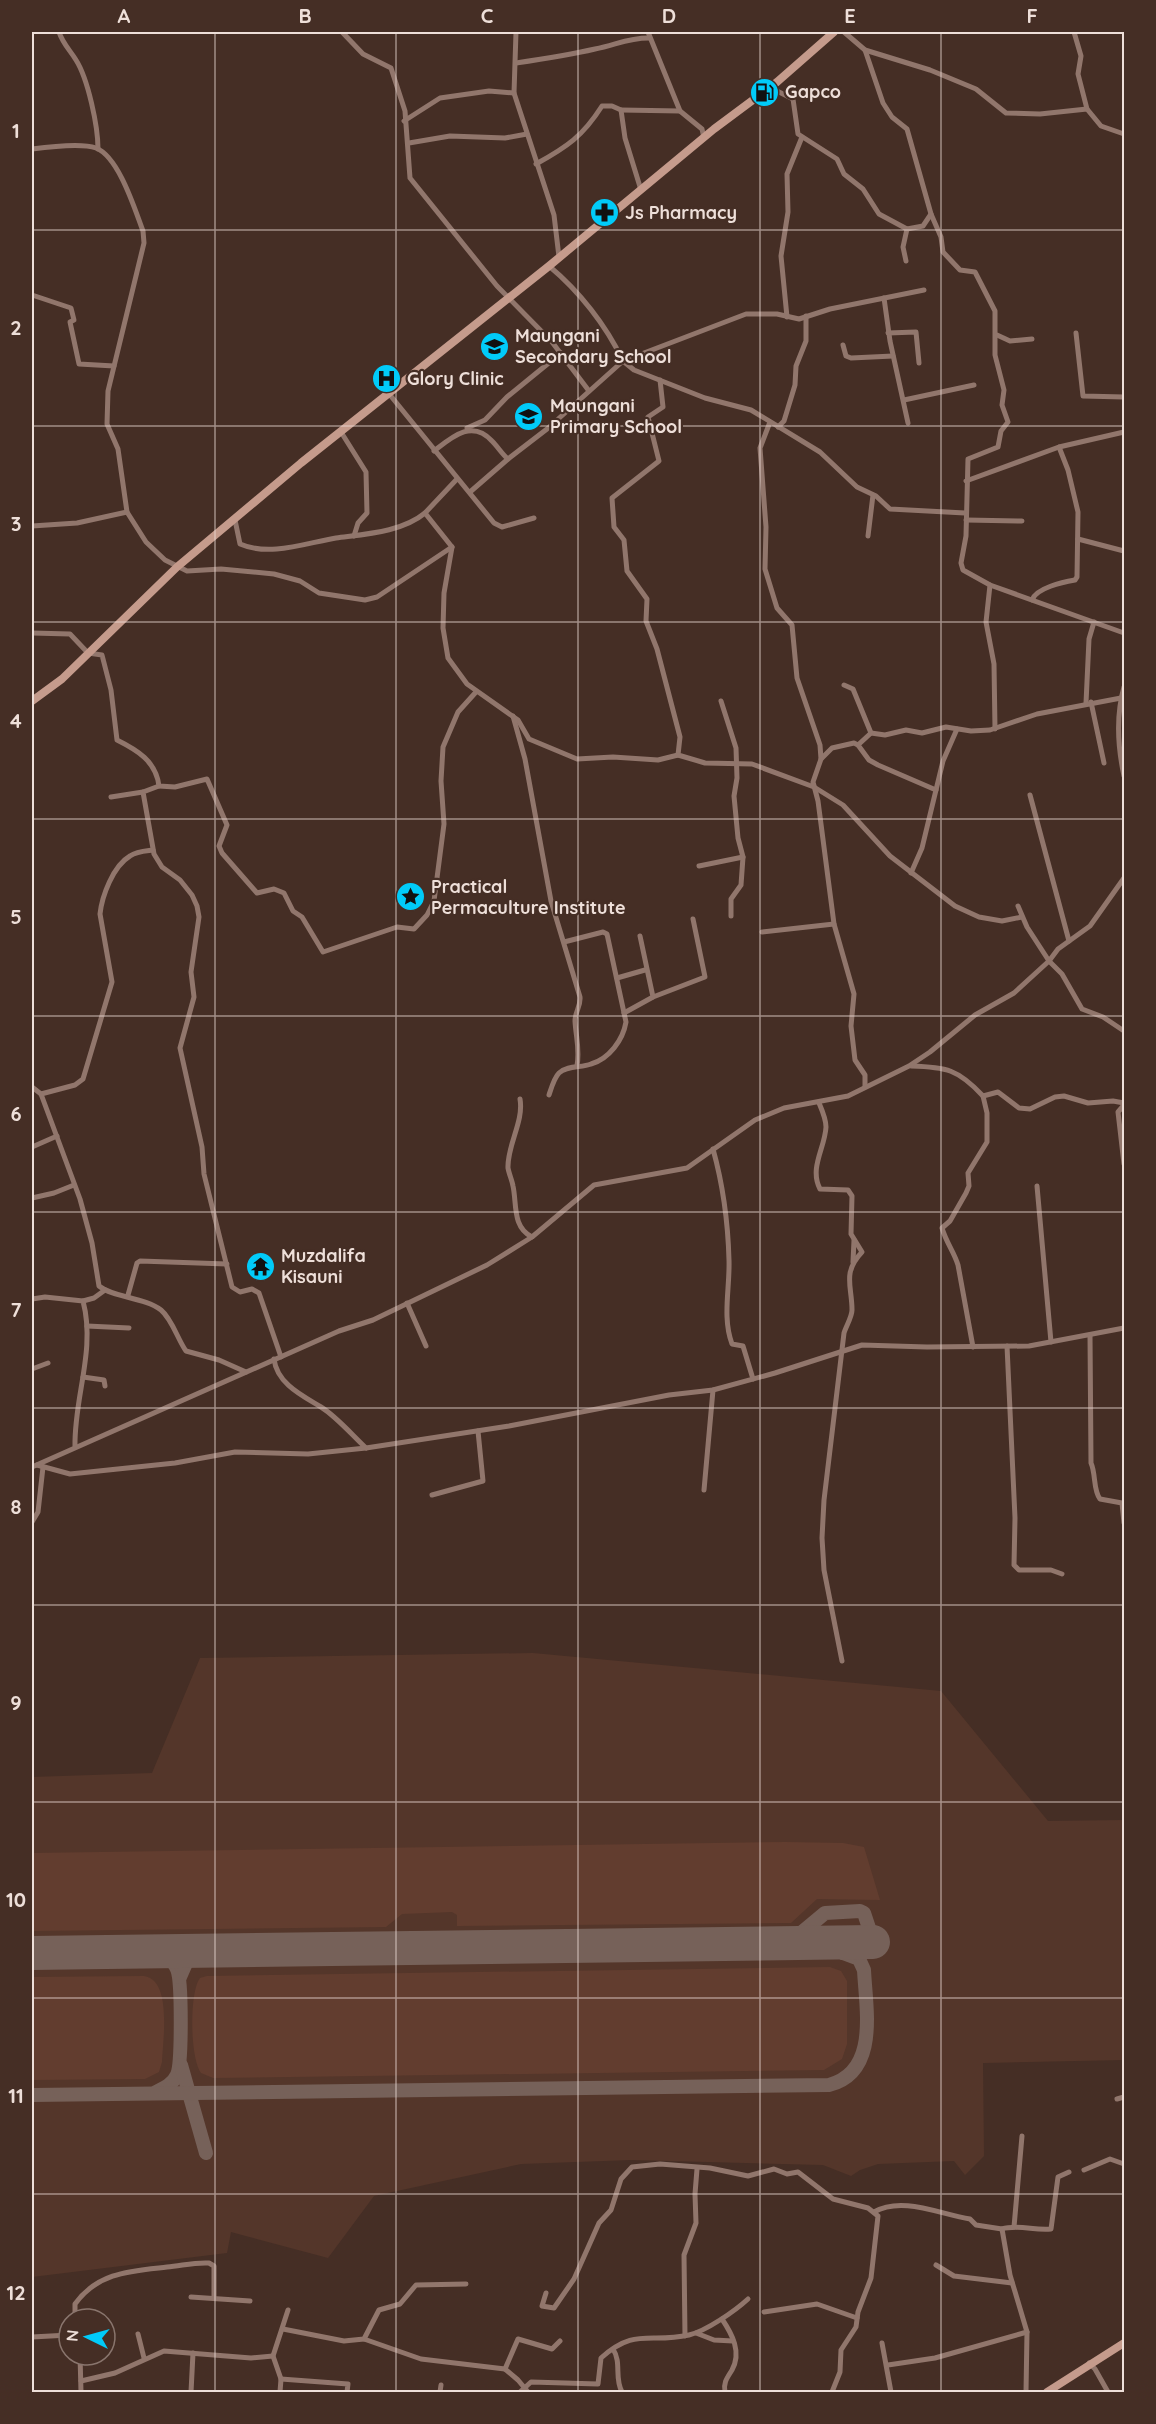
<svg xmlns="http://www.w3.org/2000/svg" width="1156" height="2424" viewBox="0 0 1156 2424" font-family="Quicksand,sans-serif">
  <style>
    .built { fill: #54362a }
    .green { fill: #623d2f }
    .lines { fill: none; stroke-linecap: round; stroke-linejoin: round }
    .taxiway { stroke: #766159; stroke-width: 14 }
    .runway { stroke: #766159; stroke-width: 34 }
    .street { stroke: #91766c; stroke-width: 5 }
    .secondary { stroke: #c59b8c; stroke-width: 8 }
    .grid { fill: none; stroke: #eedfd9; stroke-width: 1.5; stroke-opacity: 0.55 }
    .labels { text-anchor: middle; stroke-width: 4.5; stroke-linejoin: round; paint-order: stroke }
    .poi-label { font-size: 18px; font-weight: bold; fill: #eedfd9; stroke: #452e25; text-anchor: start }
    .neatline { fill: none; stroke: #eedfd9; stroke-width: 2 }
    .grid-label { font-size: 20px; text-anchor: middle; font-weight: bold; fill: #eedfd9 }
  </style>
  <rect width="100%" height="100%" fill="#452e25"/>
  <!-- built -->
  <path class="built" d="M533,1653L941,1691L1048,1821L1124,1820V2060L983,2063L984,2156L965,2175L954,2161L878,2164L860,2170L851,2176L823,2165L631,2160L521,2164L374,2196L328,2258L231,2232L227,2253L32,2277V1777L152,1773L200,1658Z"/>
  <!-- green -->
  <g class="green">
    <path d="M785,1842L843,1843L864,1847L880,1900L817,1899L791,1923L457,1926V1915L452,1912L402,1914L386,1927L32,1931V1853Z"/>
    <path d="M830,1967L841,1971L847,1981V2044L842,2059L824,2070L213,2078L201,2073C190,2059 189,1992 200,1978L207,1976Z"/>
    <path d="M144,1976C172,1980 163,2039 162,2062L159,2072L145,2079L32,2080V1977Z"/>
  </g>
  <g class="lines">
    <!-- taxiway -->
    <g class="taxiway">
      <path d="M781,1943L795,1938L825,1913L860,1911L864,1913L869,1928L861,1947L843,1953L818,1943"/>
      <path d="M147,1952C160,1953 171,1956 177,1969C182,1980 182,2064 177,2075C173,2084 164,2088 156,2092"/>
      <path d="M180,1977L187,1961L204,1951"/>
      <path d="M181,2065L206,2153"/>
      <path d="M32,2095L829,2085C879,2072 866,2010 864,1970L859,1959L843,1953"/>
    </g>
    <!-- runway -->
    <path class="runway" d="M32,1953L873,1942"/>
    <!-- street -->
    <g class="street">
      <path d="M59,32C63,44 70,50 76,60C88,79 98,126 98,149"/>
      <path d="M342,32L363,54L391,68L405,111L410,178L497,286L552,342L589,391"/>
      <path d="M516,32L514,93L554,215L559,257"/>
      <path d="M648,32L680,111L702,129L704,138"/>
      <path d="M844,32L865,50L930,70L976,89L1006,113L1040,114L1087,109L1101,126L1124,134"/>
      <path d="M1074,32L1081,56L1078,74L1087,109"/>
      <path d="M865,50L883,103L892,117L907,129L931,214L941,237L943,252L960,270L975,272L995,311V355L1004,390L1002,405L1008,422L1001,431L998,447L968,459L966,536L961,563L963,570L990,585L986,622L994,664L995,729"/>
      <path d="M516,63C543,59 569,55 595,49C616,45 627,38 649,38"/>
      <path d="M773,85L775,90L793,99L798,134L837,159L844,174L863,189L879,214L907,229"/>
      <path d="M621,110L680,111"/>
      <path d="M404,121L440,98L489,91L514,93"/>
      <path d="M409,143L450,136L505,138L527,134"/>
      <path d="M32,149C47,147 82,143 96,148C119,157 135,210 143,231L144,243L108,391L107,424L118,449L127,512L146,542L165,560L187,571L221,569L274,574L300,581L319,593L365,600L377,597L452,547"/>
      <path d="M536,164C567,147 583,136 602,106H612L621,110L625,138L641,190"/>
      <path d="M906,261L903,247L907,229L923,226L931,214"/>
      <path d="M924,290L830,309L799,319L777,314H746L623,361L634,370L705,398L751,410L820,452L857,487L876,496L890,509L965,513"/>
      <path d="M32,295L71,308L74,320L70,322L79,364L114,366"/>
      <path d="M884,298L890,341L908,423"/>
      <path d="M787,317L781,256L788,212L787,174L802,137"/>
      <path d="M888,333L916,332L919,363"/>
      <path d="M1076,333L1083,396L1124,397"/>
      <path d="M997,335L1010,341L1032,339"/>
      <path d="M843,345L846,356L851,358L893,356"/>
      <path d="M660,380L663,407L648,417L659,461L612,498L614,527L624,540L627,571L647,599L646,621L657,649L680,737L678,755L705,763L752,764L814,787L843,805L890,856L955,906L979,917L1002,921L1022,917"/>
      <path d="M390,395L494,523L502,527L534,518"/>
      <path d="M904,400L974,385"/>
      <path d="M770,422L760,448L766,527L765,569L777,608L792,625L797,678L820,745L821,759L813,782L818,801L834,924L854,994L851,1026L855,1060L865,1075V1086"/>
      <path d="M778,427L784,421L795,385L796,366L806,341V316"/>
      <path d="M467,428L485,420L507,397L561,353"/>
      <path d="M341,432L366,472L367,513L358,523L354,536"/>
      <path d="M434,451C452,437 472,419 492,441C498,447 502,454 508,459L547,429L623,361C606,325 579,291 549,266"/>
      <path d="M457,479L425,513L452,547L444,593L443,628L448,658L467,684L518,720L529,739L577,759L613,757L658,760L678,755"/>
      <path d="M966,481L1059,447L1124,432"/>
      <path d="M470,492L508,459"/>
      <path d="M235,520L240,544C270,557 306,543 336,538C366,534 402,532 425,513"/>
      <path d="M966,520L1022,521"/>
      <path d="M32,526L77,523L127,512"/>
      <path d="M868,536L873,495"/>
      <path d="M1078,539L1124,551"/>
      <path d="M990,585L1124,633"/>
      <path d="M1032,600C1036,588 1063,582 1075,580L1077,577L1078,512L1068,470L1059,447"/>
      <path d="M32,633L70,634L88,653L102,655L111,690L117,740C137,750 156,761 159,786L175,787L207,779L227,825L219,846L222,853L257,893L274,889L284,893L293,911L302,917L323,952L397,927L414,929L427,915L434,901L444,824L441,781L443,747L458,712L476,692"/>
      <path d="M844,685L853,689L871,733L885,735L906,730L922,733L946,727L971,731L990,730L1037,714L1121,698"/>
      <path d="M1124,687C1116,715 1118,748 1124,776"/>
      <path d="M721,701L736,748L737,778L734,796L738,838L743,857L741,885L731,899V916"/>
      <path d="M1091,702L1104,763"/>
      <path d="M1086,703L1089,639L1094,622"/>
      <path d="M513,716L525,759L551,901L580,997C581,1006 575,1012 575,1021C576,1038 580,1049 577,1066"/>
      <path d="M871,733L858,745L869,760L878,765L936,790"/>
      <path d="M821,759L832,748L854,743L858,745"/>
      <path d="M159,786L143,792L154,854L162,867L180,880L192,895L197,906L199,917L191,972L194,997L180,1048L202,1147L204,1174L232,1287L240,1292L252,1289L259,1293L281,1357"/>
      <path d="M1030,795L1069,941"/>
      <path d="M111,797L143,792"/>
      <path d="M699,866L743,857"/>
      <path d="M911,873L922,848L943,761L957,729"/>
      <path d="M1018,906L1027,927L1049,961L1058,949L1090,926L1124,878"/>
      <path d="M762,932L834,924"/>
      <path d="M617,978L645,970"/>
      <path d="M653,997L705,977L693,919"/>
      <path d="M624,1013L653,997L640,936"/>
      <path d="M911,1066C946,1067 958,1069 983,1096L998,1092L1019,1108L1030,1109L1055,1097L1064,1096L1088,1103L1113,1101L1124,1103"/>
      <path d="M32,1087L41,1094L80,1199L92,1243L99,1286C114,1298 144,1297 161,1310C172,1319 178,1340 186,1351L219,1360L246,1372"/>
      <path d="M41,1094L75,1085L83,1079L112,982L100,914C102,896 113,866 130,856C137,851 145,851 153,850"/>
      <path d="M549,1095C551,1089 554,1078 559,1073C568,1065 581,1068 591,1064C609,1059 623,1040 626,1022L607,934L603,932L564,942"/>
      <path d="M520,1099C524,1122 507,1145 508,1168C509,1174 512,1180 513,1186C517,1204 512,1227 532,1237"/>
      <path d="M819,1103C822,1110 826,1119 826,1127C825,1148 809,1168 820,1189L848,1190L852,1196L851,1234L862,1252C842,1273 852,1286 852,1310C852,1317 846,1326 844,1333L824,1500L822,1538L824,1570L842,1661"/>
      <path d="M1124,1105L1118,1112L1124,1164"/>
      <path d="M32,1147L57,1136"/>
      <path d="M713,1149C723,1185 728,1223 729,1260C730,1288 722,1317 732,1344L743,1346L753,1379"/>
      <path d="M1037,1186L1051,1342"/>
      <path d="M32,1198L54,1193L74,1185"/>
      <path d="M853,1262L854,1240"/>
      <path d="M128,1295L137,1263L140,1261L227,1264"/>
      <path d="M32,1299L45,1297L83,1301C96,1350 74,1397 75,1446"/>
      <path d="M83,1301L94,1298L105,1290"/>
      <path d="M407,1303L426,1346"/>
      <path d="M87,1326L129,1328"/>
      <path d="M1090,1335L1091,1463C1096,1474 1093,1490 1100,1499L1122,1503L1124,1523"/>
      <path d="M1007,1346L1015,1518L1014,1565L1019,1570H1051L1062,1574"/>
      <path d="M973,1347L958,1265C954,1252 946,1242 942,1228L950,1221L966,1193L969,1186L968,1173L987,1142V1113L983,1096"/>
      <path d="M274,1359C277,1384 303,1396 321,1407C337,1417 352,1435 366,1448"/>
      <path d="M32,1369L48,1363"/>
      <path d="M83,1377L104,1380L105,1386"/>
      <path d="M37,1465L70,1474L175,1463L235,1452L308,1454L366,1448L509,1426L669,1395L713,1390L775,1373L862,1345L927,1347L1029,1346L1124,1328"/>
      <path d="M32,1467L339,1331L373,1320L487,1265L532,1237L594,1185L687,1168L755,1120L784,1108L848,1096L909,1066L930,1052L975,1015L1014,993L1049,961L1062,974L1082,1009L1103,1017L1124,1031"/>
      <path d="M704,1490L713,1390"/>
      <path d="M432,1495L483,1481L478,1431"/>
      <path d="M32,1522L38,1512L43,1467"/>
      <path d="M1117,2099L1124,2097"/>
      <path d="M1084,2170L1110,2159L1124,2164"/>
      <path d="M874,2212C902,2196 939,2214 970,2219L976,2225L1002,2229"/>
      <path d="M1014,2227L1022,2136"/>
      <path d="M936,2265L954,2276L1012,2283"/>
      <path d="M546,2293L542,2306L554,2308L574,2279L599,2223L611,2210L621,2179L632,2167L660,2164L710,2168L748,2176L774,2169L787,2174L798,2172L833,2199L868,2208L878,2216L871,2278L858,2312L856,2327L841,2350L840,2372L832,2392"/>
      <path d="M191,2297L250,2301"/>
      <path d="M764,2312L817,2304L857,2318"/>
      <path d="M75,2319V2304C98,2272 131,2271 167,2267C181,2266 194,2262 209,2263L214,2266V2297"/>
      <path d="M722,2319C732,2334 742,2352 732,2370C727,2378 723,2383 725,2392"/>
      <path d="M283,2329L344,2341L364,2339L379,2310L400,2304L416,2285L466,2284"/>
      <path d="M696,2333L714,2340L733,2341"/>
      <path d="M138,2334L144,2358"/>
      <path d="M685,2336L684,2255L696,2223L695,2194L697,2169"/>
      <path d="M32,2337L69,2335"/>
      <path d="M364,2339L421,2359L505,2369"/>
      <path d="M882,2343L891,2392"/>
      <path d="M613,2349C622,2363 614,2378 622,2392"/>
      <path d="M80,2355L81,2392"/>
      <path d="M1089,2363L1095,2369L1108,2392"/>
      <path d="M888,2365L935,2358L1027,2332"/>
      <path d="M281,2379L348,2384L347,2392"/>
      <path d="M81,2381L115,2373L164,2351L251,2358L273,2356"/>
      <path d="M191,2392L193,2353"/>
      <path d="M280,2392L281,2379L273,2356L288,2310"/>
      <path d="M440,2392L441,2385"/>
      <path d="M520,2392L531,2382L598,2384L601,2358C636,2327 649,2344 689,2335C706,2331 735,2311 748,2299"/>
      <path d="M528,2392L518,2380L505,2369L518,2339L552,2349L560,2341"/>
      <path d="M1026,2392L1027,2332L1010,2275L1002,2229C1018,2224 1035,2231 1051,2229L1058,2177L1069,2172"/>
    </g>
    <!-- secondary -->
    <g class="secondary">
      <path d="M32,701L62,679L177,567L301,463L549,266L714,129L777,82L834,32"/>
      <path d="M1047,2392L1124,2343"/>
    </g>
  </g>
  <!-- grid -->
  <path class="grid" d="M215,32V2392M396,32V2392M578,32V2392M760,32V2392M941,32V2392M32,230H1124M32,426H1124M32,622H1124M32,819H1124M32,1016H1124M32,1212H1124M32,1408H1124M32,1605H1124M32,1802H1124M32,1998H1124M32,2194H1124"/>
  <!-- icons -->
  <defs>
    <symbol id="fuel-disc" viewBox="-11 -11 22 22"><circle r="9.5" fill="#01cbf9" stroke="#452e25"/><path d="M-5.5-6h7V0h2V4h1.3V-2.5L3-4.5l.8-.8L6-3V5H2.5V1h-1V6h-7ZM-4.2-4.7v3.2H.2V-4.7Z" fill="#111"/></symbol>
    <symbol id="pharmacy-disc" viewBox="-11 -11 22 22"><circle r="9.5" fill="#01cbf9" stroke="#452e25"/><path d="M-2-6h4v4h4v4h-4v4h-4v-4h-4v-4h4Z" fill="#111"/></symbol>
    <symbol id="school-disc" viewBox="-11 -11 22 22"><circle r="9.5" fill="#01cbf9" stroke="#452e25"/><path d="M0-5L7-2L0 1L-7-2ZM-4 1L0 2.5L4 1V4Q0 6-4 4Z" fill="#111"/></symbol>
    <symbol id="hospital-disc" viewBox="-11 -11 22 22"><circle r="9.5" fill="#01cbf9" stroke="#452e25"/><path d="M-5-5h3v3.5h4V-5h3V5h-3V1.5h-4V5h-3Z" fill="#111"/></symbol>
    <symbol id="sight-disc" viewBox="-11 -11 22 22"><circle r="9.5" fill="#01cbf9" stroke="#452e25"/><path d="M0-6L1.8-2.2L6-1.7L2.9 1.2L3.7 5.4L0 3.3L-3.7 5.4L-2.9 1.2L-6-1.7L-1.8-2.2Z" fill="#111"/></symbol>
    <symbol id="temple-disc" viewBox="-11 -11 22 22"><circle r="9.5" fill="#01cbf9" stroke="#452e25"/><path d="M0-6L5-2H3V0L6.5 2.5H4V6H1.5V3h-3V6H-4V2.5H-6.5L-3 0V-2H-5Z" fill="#111"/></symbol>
  </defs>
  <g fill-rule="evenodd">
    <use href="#fuel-disc" x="748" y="76" width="33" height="33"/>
    <use href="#pharmacy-disc" x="588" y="196" width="33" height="33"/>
    <use href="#school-disc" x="478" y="330" width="33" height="33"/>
    <use href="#hospital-disc" x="370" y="362" width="33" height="33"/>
    <use href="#school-disc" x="512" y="400" width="33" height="33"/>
    <use href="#sight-disc" x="394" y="880" width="33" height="33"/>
    <use href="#temple-disc" x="244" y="1250" width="33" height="33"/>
  </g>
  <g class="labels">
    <!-- poi labels -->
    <g class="poi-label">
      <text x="785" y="98">Gapco</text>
      <text x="625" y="219">Js Pharmacy</text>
      <text x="515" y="342">Maungani<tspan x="515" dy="21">Secondary School</tspan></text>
      <text x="407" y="385">Glory Clinic</text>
      <text x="550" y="412">Maungani<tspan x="550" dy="21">Primary School</tspan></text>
      <text x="431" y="893">Practical<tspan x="431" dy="21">Permaculture Institute</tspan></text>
      <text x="281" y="1262">Muzdalifa<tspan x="281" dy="21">Kisauni</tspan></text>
    </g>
  </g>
  <!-- border -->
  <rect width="1156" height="2424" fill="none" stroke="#452e25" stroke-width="66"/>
  <!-- north arrow -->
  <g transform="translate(87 2337) rotate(275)"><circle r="28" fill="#452e25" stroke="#89756d" stroke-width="1.5"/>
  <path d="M0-4.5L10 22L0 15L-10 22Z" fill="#01cbf9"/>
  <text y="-9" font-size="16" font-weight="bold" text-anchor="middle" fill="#eedfd9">N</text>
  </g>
  <rect x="33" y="33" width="1090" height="2358" class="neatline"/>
  <g class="grid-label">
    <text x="124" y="23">A</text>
    <text x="305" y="23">B</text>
    <text x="487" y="23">C</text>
    <text x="669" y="23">D</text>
    <text x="850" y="23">E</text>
    <text x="1032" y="23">F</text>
    <text x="16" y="138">1</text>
    <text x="16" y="335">2</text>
    <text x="16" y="531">3</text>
    <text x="16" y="728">4</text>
    <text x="16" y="924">5</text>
    <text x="16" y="1121">6</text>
    <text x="16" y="1317">7</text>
    <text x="16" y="1514">8</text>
    <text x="16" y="1710">9</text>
    <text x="16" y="1907">10</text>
    <text x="16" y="2103">11</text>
    <text x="16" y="2300">12</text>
  </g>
</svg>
